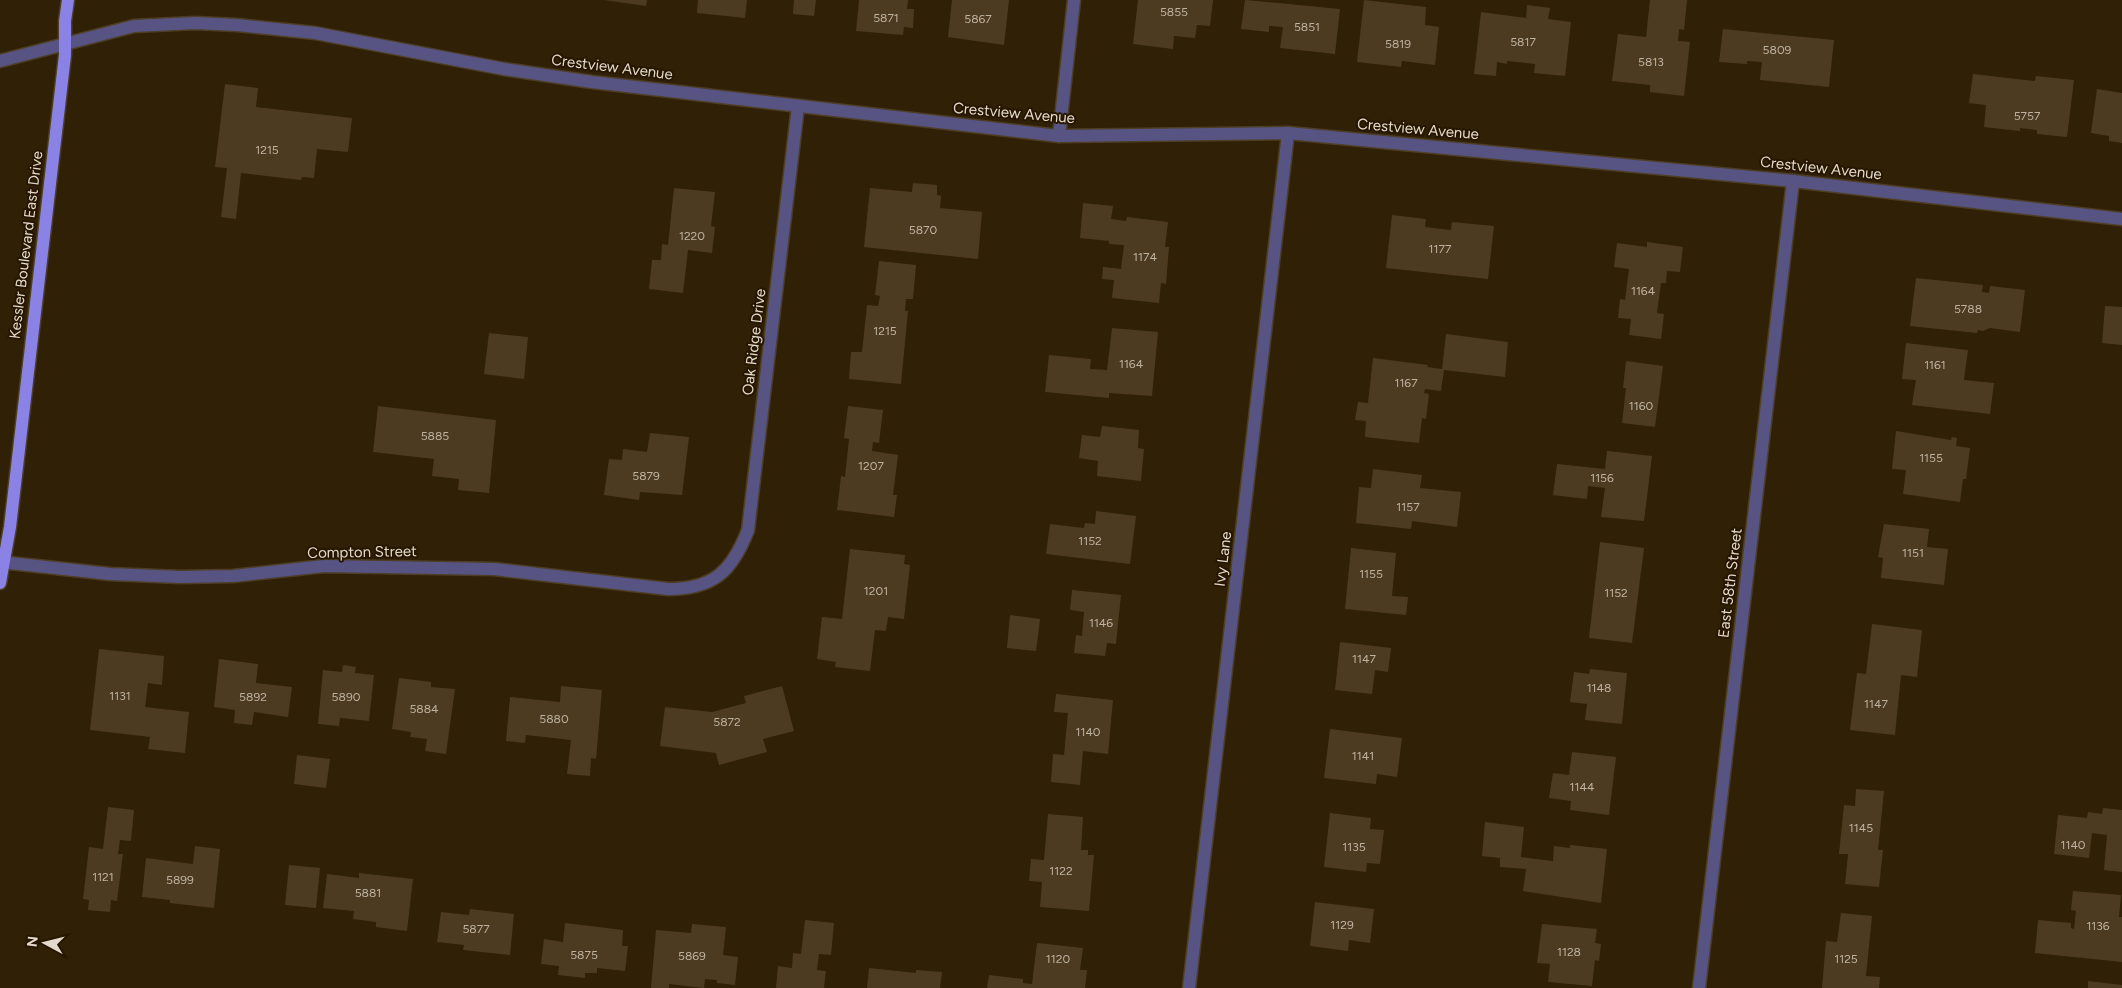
<svg xmlns="http://www.w3.org/2000/svg" width="2122" height="988" viewBox="0 0 2122 988" font-family="Figtree,sans-serif">
  <style>
    .building { fill: #4d3b21 }
    .lines { fill: none; stroke-linecap: round; stroke-linejoin: round }
    .minor-casing { stroke: #4d3e25; stroke-width: 15 }
    .major-casing { stroke: #4d3e25; stroke-width: 15 }
    .minor { stroke: #575484; stroke-width: 12 }
    .major { stroke: #8b82e5; stroke-width: 12 }
    .labels { text-anchor: middle; stroke-width: 4; stroke-linejoin: round; paint-order: stroke }
    .number-label { font-size: 12px; fill: #beb2a0 }
    .street-label { font-size: 15px; fill: #e4d9ca; stroke: #261600 }
  </style>
  <rect width="100%" height="100%" fill="#302005"/>
  <!-- building -->
  <g class="building">
    <path d="M604,0H647L646,6Z"/>
    <path d="M698,0H747L745,18L697,13Z"/>
    <path d="M794,0H816L814,16L793,14Z"/>
    <path d="M859,0H908L907,9H914L913,28L904,27L903,35L856,31Z"/>
    <path d="M952,0H1009L1004,45L948,37Z"/>
    <path d="M1138,0H1213L1210,26L1197,25L1195,38L1174,36L1173,49L1133,44Z"/>
    <path d="M1245,0L1340,9L1335,54L1280,48L1283,27L1269,26V32L1241,29Z"/>
    <path d="M1364,0L1426,7L1425,25L1439,27L1435,65L1402,61L1401,67L1357,62Z"/>
    <path d="M1650,0H1687L1684,30L1679,29L1678,41L1690,42L1684,96L1650,92V85L1612,81L1618,34L1646,37Z"/>
    <path d="M1527,5L1550,8L1548,19L1571,22L1565,76L1534,73L1535,64L1507,61V64L1497,62L1496,76L1474,74L1481,12L1526,18Z"/>
    <path d="M1723,29L1834,40L1829,87L1760,80L1762,62L1747,61V64L1719,62Z"/>
    <path d="M1973,74L2035,81L2036,76L2074,80L2067,137L2037,134V130L2020,128V131L1984,127L1986,105L1969,103Z"/>
    <path d="M225,84L258,88L256,107L352,118L348,152L317,149L314,178L302,177L301,180L241,173L236,219L221,217L227,168L215,167Z"/>
    <path d="M2097,89L2122,93V143L2109,141V136L2091,133Z"/>
    <path d="M913,183L937,185V195L941,196L940,208L982,212L978,259L864,247L870,188L912,192Z"/>
    <path d="M674,188L715,192L711,226L715,227L712,253L688,250L683,293L649,289L652,260H661L662,244L668,245Z"/>
    <path d="M1083,203L1113,206L1111,219L1126,221L1127,217L1168,222L1165,247H1169L1166,284L1161,283L1159,303L1112,298L1114,280L1102,279L1103,267L1121,269L1124,245L1109,244V241L1080,238Z"/>
    <path d="M1392,215L1426,219L1425,227L1451,230L1452,222L1494,226L1488,279L1386,268Z"/>
    <path d="M1647,242L1683,247L1680,272L1667,271L1666,283H1661L1657,313L1664,314L1661,339L1629,335L1631,319L1618,318L1620,299L1625,300L1629,269L1614,267L1617,243L1647,247Z"/>
    <path d="M879,261L916,265L913,299H906L905,311H908L901,384L849,379L851,352H862L867,305L878,306L880,296L875,295Z"/>
    <path d="M1916,278L1983,285L1982,292L1989,293L1990,286L2025,290L2020,332L1990,328L1983,331L1978,330L1977,333L1910,326Z"/>
    <path d="M2105,306L2122,307V345L2102,343Z"/>
    <path d="M1112,328L1158,332L1152,396L1109,393V398L1045,392L1049,355L1091,359L1090,369L1107,370Z"/>
    <path d="M489,333L528,337L524,379L484,374Z"/>
    <path d="M1446,334L1508,342L1505,377L1444,370L1441,391L1425,389L1424,393L1429,394L1426,419L1422,418L1419,443L1365,437L1366,421L1355,420L1358,402L1368,403L1373,358L1428,365L1427,367L1442,369Z"/>
    <path d="M1906,343L1968,350L1964,380L1994,383L1990,414L1912,405L1916,380L1902,379Z"/>
    <path d="M1626,361L1663,366L1655,427L1622,423L1626,388H1623Z"/>
    <path d="M378,406L496,420L489,493L458,490L459,479L432,476L434,459L373,452Z"/>
    <path d="M848,406L883,410L879,443L873,442L872,451L898,455L893,495H897L894,517L837,510L841,476L845,477L849,439L844,438Z"/>
    <path d="M1102,426L1139,430L1138,448L1144,449L1141,481L1097,476L1098,461L1079,458L1082,435L1100,437Z"/>
    <path d="M1896,431L1951,440L1952,437L1957,438L1956,446L1970,448L1966,479H1963L1960,502L1903,494L1906,470L1892,469Z"/>
    <path d="M650,433L689,437L682,495L640,492L639,500L604,495L609,459L622,460L623,449L647,452Z"/>
    <path d="M1607,451L1652,456L1644,521L1601,517L1605,488L1588,486L1587,499L1553,495L1557,464L1605,469Z"/>
    <path d="M1373,469L1422,475L1420,488L1461,492L1457,527L1412,521L1411,529L1356,523L1359,487L1371,488Z"/>
    <path d="M1096,511L1136,516L1130,564L1046,554L1050,524L1084,528L1085,523L1095,524Z"/>
    <path d="M1884,524L1929,529L1927,547L1948,549L1944,585L1881,578L1883,558L1878,557Z"/>
    <path d="M1600,542L1644,548L1632,643L1589,638Z"/>
    <path d="M1351,548L1396,553L1392,596L1408,597L1406,615L1345,609Z"/>
    <path d="M850,549L905,555L904,564L910,565L904,619L888,617L886,631L875,630L870,671L835,667L836,662L817,659L822,617L842,619Z"/>
    <path d="M1072,590L1121,595L1116,644L1107,643L1105,656L1074,653L1076,635L1082,636L1084,612L1070,610Z"/>
    <path d="M1010,615L1040,619L1036,651L1007,648Z"/>
    <path d="M1872,624L1922,630L1917,677L1901,675L1895,735L1850,730L1857,673L1866,674Z"/>
    <path d="M1340,642L1391,648L1388,672L1375,670L1372,694L1335,690Z"/>
    <path d="M99,649L164,656L162,685L148,683L145,707L189,712L185,753L148,749L150,737L90,730Z"/>
    <path d="M219,659L258,664L256,683L292,687L288,717L254,712L252,725L234,723L235,710L214,707Z"/>
    <path d="M343,665L356,667L355,673L374,675L369,721L340,718L339,726L318,724L323,670L342,672Z"/>
    <path d="M1590,669L1627,673L1622,724L1585,720L1587,704L1570,702L1574,672L1589,674Z"/>
    <path d="M399,678L431,682V687L455,689L446,754L425,751L427,739L410,737L411,732L392,729Z"/>
    <path d="M561,686L602,690L596,759L591,758L590,776L567,774L571,740L526,735L525,743L506,741L510,697L560,702Z"/>
    <path d="M782,686L794,731L763,739L767,752L719,765L716,753L660,746L665,707L712,712L746,703L744,696Z"/>
    <path d="M1056,694L1113,700L1108,754L1083,751L1080,785L1051,782L1053,754L1064,755L1068,713L1054,712Z"/>
    <path d="M1330,729L1402,738L1397,777L1377,774L1376,784L1324,778Z"/>
    <path d="M1572,752L1616,757L1609,815L1570,810L1571,801L1549,798L1553,773L1569,775Z"/>
    <path d="M297,755L330,759L326,788L294,784Z"/>
    <path d="M1856,789L1884,791L1878,850H1883L1879,887L1845,884L1848,854H1839L1844,805L1855,806Z"/>
    <path d="M108,807L134,810L131,841L120,840L118,854H123L117,901L111,900L110,912L88,910L89,900L83,899L89,847L103,849Z"/>
    <path d="M2103,808L2122,810V872L2104,870L2107,835L2092,833L2089,858L2054,854L2058,815L2087,818L2088,812L2102,814Z"/>
    <path d="M1330,813L1371,818L1370,829L1384,830L1380,864L1367,863L1366,872L1324,867Z"/>
    <path d="M1048,814L1083,817L1081,850H1088V855H1094L1089,911L1040,907L1042,882L1029,881L1031,859L1044,860Z"/>
    <path d="M1485,822L1524,827L1521,857L1553,861L1554,846L1570,848V845L1607,849L1601,903L1523,891L1526,869L1500,867V858L1482,856Z"/>
    <path d="M195,846L220,849L214,908L170,903V900L142,897L146,858L193,864Z"/>
    <path d="M289,865L320,868L316,908L285,905Z"/>
    <path d="M359,873L413,879L407,931L376,927V922L353,919L354,911L323,908L327,874L359,878Z"/>
    <path d="M2073,891L2121,895L2119,917H2122V962L2035,953L2038,920L2071,923V928L2074,929L2076,911L2071,910Z"/>
    <path d="M1315,902L1374,909L1370,943L1349,940L1348,951L1310,946Z"/>
    <path d="M470,909L514,914L510,955L463,950L464,945L437,942L441,912L469,915Z"/>
    <path d="M1841,913L1872,916L1866,976L1880,977L1879,988H1822L1826,941L1837,942Z"/>
    <path d="M805,920L834,923L831,955L819,954L817,970L826,971L824,988H776L778,966L792,968L793,953L801,954Z"/>
    <path d="M565,923L623,930L622,946H628L625,971L597,968V973H585V978L558,975L559,966L541,964L544,939L563,942Z"/>
    <path d="M692,924L726,927L723,955L738,957L735,985L717,983V980L705,979L704,988L669,984V988H651L656,930L691,933Z"/>
    <path d="M1542,924L1597,929L1595,943L1601,944L1599,961L1595,960L1592,986L1548,982L1550,964L1537,963Z"/>
    <path d="M1037,943L1083,948L1080,970H1087L1085,988H987L989,975L1023,979V983L1032,984Z"/>
    <path d="M869,968L916,973V970L942,972L940,988H867Z"/>
    <path d="M2088,981L2122,985V988H2088Z"/>
  </g>
  <g class="lines">
    <defs>
      <g id="minor">
        <path d="M0,61L134,26L195,23L237,25L315,33L504,69L592,82L1059,136L1288,133L1793,181L2122,219"/>
        <path d="M1059,136L1074,0"/>
        <path d="M0,562L110,574L180,577L233,576L324,566L494,569L668,589C714,589 732,571 748,530L798,106"/>
        <path d="M1189,988L1288,133"/>
        <path d="M1699,988L1793,181"/>
      </g>
      <path id="major" d="M0,583L10,527L65,55V21L68,0"/>
    </defs>
    <!-- minor casing -->
    <use href="#minor" class="minor-casing"/>
    <!-- major casing -->
    <use href="#major" class="major-casing"/>
    <!-- minor -->
    <use href="#minor" class="minor"/>
    <!-- major -->
    <use href="#major" class="major"/>
  </g>
  <g class="labels">
    <!-- number labels -->
    <g class="number-label">
      <text x="1174" y="16">5855</text>
      <text x="886" y="22">5871</text>
      <text x="978" y="23">5867</text>
      <text x="1307" y="31">5851</text>
      <text x="1523" y="46">5817</text>
      <text x="1398" y="48">5819</text>
      <text x="1777" y="54">5809</text>
      <text x="1651" y="66">5813</text>
      <text x="2027" y="120">5757</text>
      <text x="267" y="154">1215</text>
      <text x="923" y="234">5870</text>
      <text x="692" y="240">1220</text>
      <text x="1440" y="253">1177</text>
      <text x="1145" y="261">1174</text>
      <text x="1643" y="295">1164</text>
      <text x="1968" y="313">5788</text>
      <text x="885" y="335">1215</text>
      <text x="1131" y="368">1164</text>
      <text x="1935" y="369">1161</text>
      <text x="1406" y="387">1167</text>
      <text x="1641" y="410">1160</text>
      <text x="435" y="440">5885</text>
      <text x="1931" y="462">1155</text>
      <text x="871" y="470">1207</text>
      <text x="646" y="480">5879</text>
      <text x="1602" y="482">1156</text>
      <text x="1408" y="511">1157</text>
      <text x="1090" y="545">1152</text>
      <text x="1913" y="557">1151</text>
      <text x="1371" y="578">1155</text>
      <text x="876" y="595">1201</text>
      <text x="1616" y="597">1152</text>
      <text x="1101" y="627">1146</text>
      <text x="1364" y="663">1147</text>
      <text x="1599" y="692">1148</text>
      <text x="120" y="700">1131</text>
      <text x="253" y="701">5892</text>
      <text x="346" y="701">5890</text>
      <text x="1876" y="708">1147</text>
      <text x="424" y="713">5884</text>
      <text x="554" y="723">5880</text>
      <text x="727" y="726">5872</text>
      <text x="1088" y="736">1140</text>
      <text x="1363" y="760">1141</text>
      <text x="1582" y="791">1144</text>
      <text x="1861" y="832">1145</text>
      <text x="2073" y="849">1140</text>
      <text x="1354" y="851">1135</text>
      <text x="1061" y="875">1122</text>
      <text x="103" y="881">1121</text>
      <text x="180" y="884">5899</text>
      <text x="368" y="897">5881</text>
      <text x="1342" y="929">1129</text>
      <text x="2098" y="930">1136</text>
      <text x="476" y="933">5877</text>
      <text x="1569" y="956">1128</text>
      <text x="584" y="959">5875</text>
      <text x="692" y="960">5869</text>
      <text x="1058" y="963">1120</text>
      <text x="1846" y="963">1125</text>
    </g>
    <!-- street labels -->
    <g class="street-label">
      <text transform="translate(612 67) rotate(7)" y="5">Crestview Avenue</text>
      <text transform="translate(1014 113) rotate(5)" y="5">Crestview Avenue</text>
      <text transform="translate(1418 129) rotate(5)" y="5">Crestview Avenue</text>
      <text transform="translate(1821 168) rotate(6)" y="5">Crestview Avenue</text>
      <text transform="translate(26 245) rotate(-83)" y="5">Kessler Boulevard East Drive</text>
      <text transform="translate(754 342) rotate(-83)" y="5">Oak Ridge Drive</text>
      <text transform="translate(362 552) rotate(-1)" y="5">Compton Street</text>
      <text transform="translate(1223 559) rotate(-83)" y="5">Ivy Lane</text>
      <text transform="translate(1730 583) rotate(-83)" y="5">East 58th Street</text>
    </g>
  </g>
  <!-- north arrow -->
  <g transform="translate(45 943) rotate(277)" stroke="#261600" stroke-width="4" paint-order="stroke">
  <path d="M0-4L9 19L0 12L-9 19Z" fill="#e4d9ca"/>
  <text y="-8" font-size="14" font-weight="bold" text-anchor="middle" fill="#e4d9ca">N</text>
  </g>
</svg>
